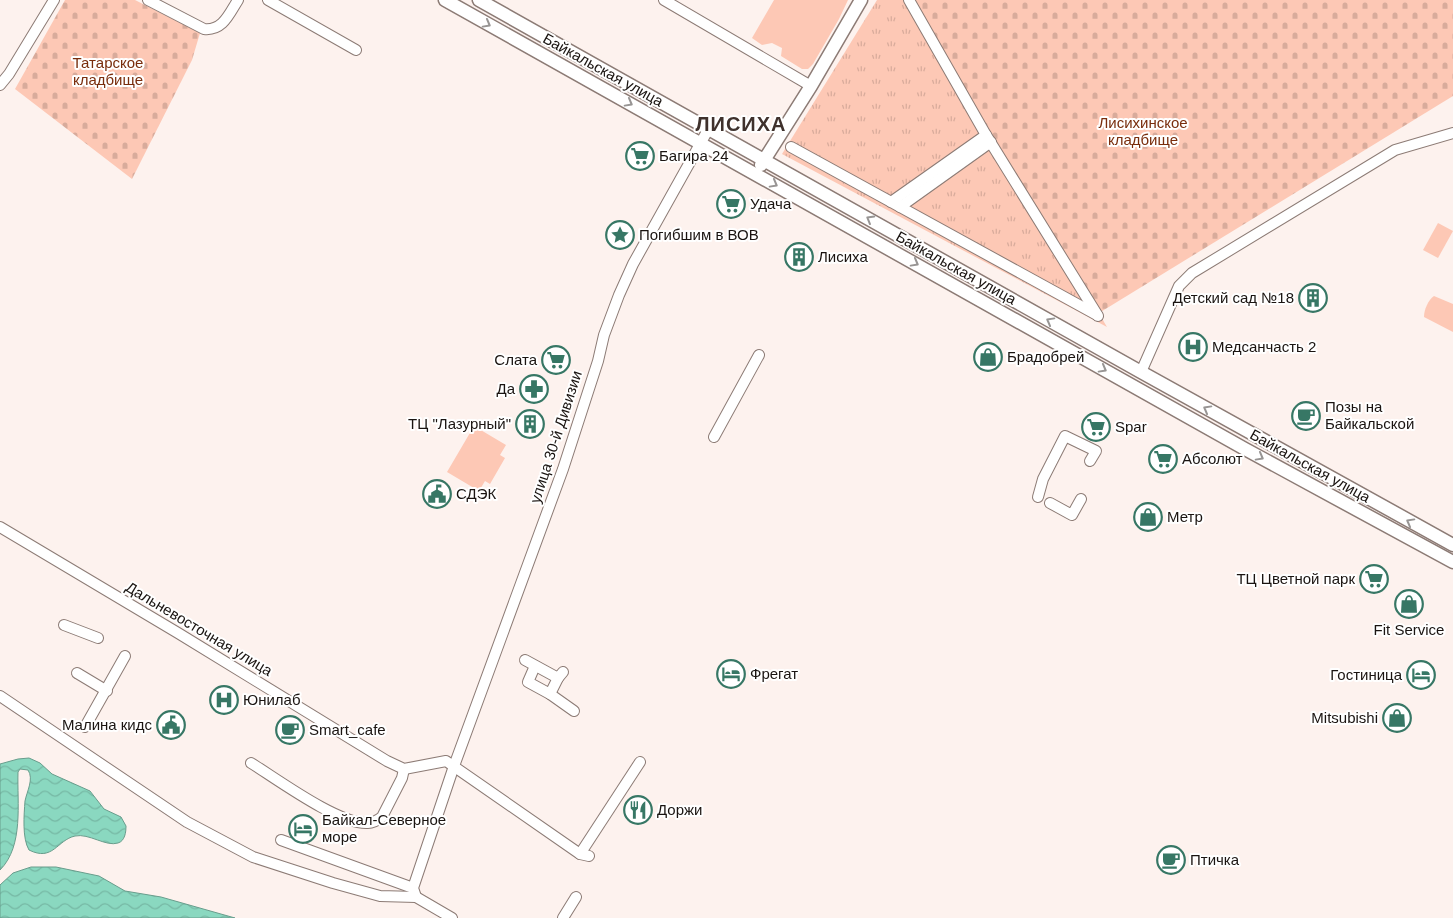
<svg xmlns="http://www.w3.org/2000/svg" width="1453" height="918" viewBox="0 0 1453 918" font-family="Helvetica,sans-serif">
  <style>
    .cemetery { fill: url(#cemetery-stones) }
    .park { fill: url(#park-tufts) }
    .garden { fill: #fdc8b5 }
    .water { fill: url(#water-waves); stroke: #689d8c }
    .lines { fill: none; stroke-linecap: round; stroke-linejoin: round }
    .minor-casing { stroke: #8c7b75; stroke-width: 12 }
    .major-casing { stroke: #8c7b75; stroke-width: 15 }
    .minor { stroke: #fff; stroke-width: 10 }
    .major { stroke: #fff; stroke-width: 12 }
    .oneway { stroke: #989594 }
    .labels { text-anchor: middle; stroke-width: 4; stroke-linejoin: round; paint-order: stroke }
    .park-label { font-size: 15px; fill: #792d0c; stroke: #fff }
    .street-label { font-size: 15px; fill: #1a1411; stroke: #fff }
    .poi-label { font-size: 15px; fill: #1a1411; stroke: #fff; text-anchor: start }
    .district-label { font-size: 20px; font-weight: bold; letter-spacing: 1px; fill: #3f312c; stroke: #fff }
  </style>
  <defs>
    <pattern id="cemetery-stones" width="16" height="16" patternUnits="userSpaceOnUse" patternTransform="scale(1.25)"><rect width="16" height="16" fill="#fdc8b5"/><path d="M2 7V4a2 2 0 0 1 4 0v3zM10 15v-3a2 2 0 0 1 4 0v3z" fill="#d8ab9b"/></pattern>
    <pattern id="park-tufts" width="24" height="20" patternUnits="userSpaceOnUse" patternTransform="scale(1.25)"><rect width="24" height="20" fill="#fdc8b5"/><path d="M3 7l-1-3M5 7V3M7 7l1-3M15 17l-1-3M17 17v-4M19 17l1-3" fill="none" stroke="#d8ab9b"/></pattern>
    <pattern id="water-waves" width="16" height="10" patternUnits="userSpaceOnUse" patternTransform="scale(1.25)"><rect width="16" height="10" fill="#8ad8c0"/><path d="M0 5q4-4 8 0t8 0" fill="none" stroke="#76b8a4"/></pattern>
  </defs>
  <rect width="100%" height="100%" fill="#fdf2ee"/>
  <!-- cemetery -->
  <g class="cemetery">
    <path d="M65,0H135L200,33L192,60L132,179L15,89Z"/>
    <path d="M912,0H1453V96L1099,313Z"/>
  </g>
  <!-- park -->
  <path class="park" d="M877,0H912L1107,327L782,154Z"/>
  <!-- garden -->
  <g class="garden">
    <path d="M774,0H848L839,19L813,64L808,69H802L781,56L782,48L772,43L762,45L752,38Z"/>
    <path d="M1438,223L1453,231L1438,258L1423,250Z"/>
    <path d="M1434,296L1453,304V332L1424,317C1424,310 1428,300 1434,296Z"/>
    <path d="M474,426L506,445L500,455L505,458L490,484L485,481L479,491L447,472Z"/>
  </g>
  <!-- water -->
  <g class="water">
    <path d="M29,758L40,763L52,774L90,791L104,809L121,817L126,826C126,832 125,841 118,843C106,847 89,833 75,836C57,840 53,862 29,850C22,838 24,815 25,801C27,791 34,779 28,770L20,769L18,772C17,803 24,846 0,870V764L18,759Z"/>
    <path d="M31,867H56L99,876L125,891L161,897L235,918H0V885L13,873Z"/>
  </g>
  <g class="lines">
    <defs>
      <g id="minor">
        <path d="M148,0L204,29C223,31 229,14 238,0"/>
        <path d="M268,0L356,50"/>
        <path d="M664,0L811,86"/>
        <path d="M909,0L986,135L1098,316"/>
        <path d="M0,85L9,74L54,0"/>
        <path d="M791,147L1097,315"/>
        <path d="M891,202L986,135"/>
        <path d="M900,207L991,142"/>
        <path d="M1141,372L1179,286L1192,273L1395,150L1453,133"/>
        <path d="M714,437L759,355"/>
        <path d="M1038,497L1043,479L1065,436L1096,451L1090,461"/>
        <path d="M1050,503L1072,515L1081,499"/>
        <path d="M0,527L178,633L387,761L404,769L446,761L580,854L589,856"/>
        <path d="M64,625L98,638"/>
        <path d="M525,660L558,678L563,672"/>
        <path d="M535,666L528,682L550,694L558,678"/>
        <path d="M77,673L107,691"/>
        <path d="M550,694L574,711"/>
        <path d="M0,696L187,822L253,857L333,883L380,896L416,897L452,918"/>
        <path d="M85,727L125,656"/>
        <path d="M251,763C277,779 339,825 368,823C374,823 378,820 382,817L402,778L404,769"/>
        <path d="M281,840L413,888"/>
        <path d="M580,854L640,762"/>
        <path d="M416,897L413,888L454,766L563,469L598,361L604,335L619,295L633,264L709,128"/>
        <path d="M563,918L576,897"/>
      </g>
      <g id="major">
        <path d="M445,0L1245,449L1453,562"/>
        <path d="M479,0L1141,372L1453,545"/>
        <path d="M761,165L811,86L861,0"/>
      </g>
    </defs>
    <!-- minor casing -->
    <use href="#minor" class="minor-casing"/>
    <!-- major casing -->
    <use href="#major" class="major-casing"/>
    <!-- minor -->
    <use href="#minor" class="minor"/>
    <!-- major -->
    <use href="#major" class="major"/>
  </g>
  <!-- one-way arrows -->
  <defs><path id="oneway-chevron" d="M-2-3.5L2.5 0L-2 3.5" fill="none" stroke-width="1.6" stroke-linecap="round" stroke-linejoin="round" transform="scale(1.25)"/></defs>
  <g class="oneway">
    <use href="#oneway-chevron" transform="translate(487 24) rotate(29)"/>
    <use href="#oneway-chevron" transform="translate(629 103) rotate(29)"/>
    <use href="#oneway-chevron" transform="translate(774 184) rotate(29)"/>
    <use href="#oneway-chevron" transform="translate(870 219) rotate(-150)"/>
    <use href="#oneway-chevron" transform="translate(915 263) rotate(29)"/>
    <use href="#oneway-chevron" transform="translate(1050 321) rotate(-151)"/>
    <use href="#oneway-chevron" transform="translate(1103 369) rotate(29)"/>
    <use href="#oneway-chevron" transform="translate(1207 409) rotate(-151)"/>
    <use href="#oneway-chevron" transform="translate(1260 457) rotate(29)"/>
    <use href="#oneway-chevron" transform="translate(1410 522) rotate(-151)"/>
  </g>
  <!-- icons -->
  <defs>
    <symbol id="supermarket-ring" viewBox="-11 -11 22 22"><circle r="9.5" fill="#fff" stroke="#377765" stroke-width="1.5"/><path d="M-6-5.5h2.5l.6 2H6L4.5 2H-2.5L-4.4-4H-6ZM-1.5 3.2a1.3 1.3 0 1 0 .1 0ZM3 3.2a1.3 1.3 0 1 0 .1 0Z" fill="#377765"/></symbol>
    <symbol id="sight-ring" viewBox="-11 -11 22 22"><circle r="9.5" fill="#fff" stroke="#377765" stroke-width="1.5"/><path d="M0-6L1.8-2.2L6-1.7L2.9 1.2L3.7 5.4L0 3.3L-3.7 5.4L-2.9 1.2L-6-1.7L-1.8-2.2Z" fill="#377765"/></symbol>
    <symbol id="building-ring" viewBox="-11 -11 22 22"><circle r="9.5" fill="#fff" stroke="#377765" stroke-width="1.5"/><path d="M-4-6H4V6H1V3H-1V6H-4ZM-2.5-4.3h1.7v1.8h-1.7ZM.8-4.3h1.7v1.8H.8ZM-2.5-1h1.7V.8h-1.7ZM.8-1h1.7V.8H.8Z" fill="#377765"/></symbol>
    <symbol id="hospital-ring" viewBox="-11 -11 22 22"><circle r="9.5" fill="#fff" stroke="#377765" stroke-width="1.5"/><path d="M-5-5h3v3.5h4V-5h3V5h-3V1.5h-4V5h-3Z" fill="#377765"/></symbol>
    <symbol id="shop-ring" viewBox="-11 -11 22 22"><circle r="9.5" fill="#fff" stroke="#377765" stroke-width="1.5"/><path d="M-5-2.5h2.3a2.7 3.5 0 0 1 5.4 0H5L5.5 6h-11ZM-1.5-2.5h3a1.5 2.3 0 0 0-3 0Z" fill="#377765"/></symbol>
    <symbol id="pharmacy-ring" viewBox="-11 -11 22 22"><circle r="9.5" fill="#fff" stroke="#377765" stroke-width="1.5"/><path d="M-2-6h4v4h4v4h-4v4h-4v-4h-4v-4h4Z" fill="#377765"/></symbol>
    <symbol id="cafe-ring" viewBox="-11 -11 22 22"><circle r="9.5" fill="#fff" stroke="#377765" stroke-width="1.5"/><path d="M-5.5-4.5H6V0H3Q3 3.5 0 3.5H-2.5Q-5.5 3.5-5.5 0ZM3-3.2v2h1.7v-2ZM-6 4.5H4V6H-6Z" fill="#377765"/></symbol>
    <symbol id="civic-ring" viewBox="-11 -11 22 22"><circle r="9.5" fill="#fff" stroke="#377765" stroke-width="1.5"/><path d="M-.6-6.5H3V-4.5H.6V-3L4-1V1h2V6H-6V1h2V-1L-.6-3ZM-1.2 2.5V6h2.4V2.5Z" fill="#377765"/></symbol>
    <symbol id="hotel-ring" viewBox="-11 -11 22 22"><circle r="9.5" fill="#fff" stroke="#377765" stroke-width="1.5"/><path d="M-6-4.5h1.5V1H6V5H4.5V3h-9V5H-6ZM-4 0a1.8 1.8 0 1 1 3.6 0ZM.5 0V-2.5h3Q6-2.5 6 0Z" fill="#377765"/></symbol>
    <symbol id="restaurant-ring" viewBox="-11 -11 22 22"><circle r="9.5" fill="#fff" stroke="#377765" stroke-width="1.5"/><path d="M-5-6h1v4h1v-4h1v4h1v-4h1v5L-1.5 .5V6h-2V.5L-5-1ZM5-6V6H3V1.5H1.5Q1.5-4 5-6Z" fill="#377765"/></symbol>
  </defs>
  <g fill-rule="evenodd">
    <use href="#supermarket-ring" x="624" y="140" width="32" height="32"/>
    <use href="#supermarket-ring" x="715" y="188" width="32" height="32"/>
    <use href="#sight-ring" x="604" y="219" width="32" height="32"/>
    <use href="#building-ring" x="783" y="241" width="32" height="32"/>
    <use href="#building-ring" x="1297" y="282" width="32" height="32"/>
    <use href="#hospital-ring" x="1177" y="331" width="32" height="32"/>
    <use href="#shop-ring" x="972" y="341" width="32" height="32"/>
    <use href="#supermarket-ring" x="540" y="344" width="32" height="32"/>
    <use href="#pharmacy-ring" x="518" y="373" width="32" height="32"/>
    <use href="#cafe-ring" x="1290" y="400" width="32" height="32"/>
    <use href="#building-ring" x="514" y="408" width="32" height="32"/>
    <use href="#supermarket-ring" x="1080" y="411" width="32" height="32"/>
    <use href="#supermarket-ring" x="1147" y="443" width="32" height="32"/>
    <use href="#civic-ring" x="421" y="478" width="32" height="32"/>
    <use href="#shop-ring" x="1132" y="501" width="32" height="32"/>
    <use href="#supermarket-ring" x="1358" y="563" width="32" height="32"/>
    <use href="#shop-ring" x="1393" y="588" width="32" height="32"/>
    <use href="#hotel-ring" x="715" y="658" width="32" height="32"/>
    <use href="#hotel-ring" x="1405" y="659" width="32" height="32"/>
    <use href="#hospital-ring" x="208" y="684" width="32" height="32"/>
    <use href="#shop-ring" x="1381" y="702" width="32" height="32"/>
    <use href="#civic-ring" x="155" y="709" width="32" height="32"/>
    <use href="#cafe-ring" x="274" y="714" width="32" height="32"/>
    <use href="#restaurant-ring" x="622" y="794" width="32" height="32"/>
    <use href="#hotel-ring" x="287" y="813" width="32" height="32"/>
    <use href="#cafe-ring" x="1155" y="844" width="32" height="32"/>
  </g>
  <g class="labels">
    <!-- park labels -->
    <g class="park-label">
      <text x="108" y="68">Татарское<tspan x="108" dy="17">кладбище</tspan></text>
      <text x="1143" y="128">Лисихинское<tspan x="1143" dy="17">кладбище</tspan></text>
    </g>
    <!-- street labels -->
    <g class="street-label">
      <text transform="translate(603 70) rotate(29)" y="5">Байкальская улица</text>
      <text transform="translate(956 268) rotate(29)" y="5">Байкальская улица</text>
      <text transform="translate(556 437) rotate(-72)" y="5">улица 30-й Дивизии</text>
      <text transform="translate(1310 466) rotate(29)" y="5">Байкальская улица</text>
      <text transform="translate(199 629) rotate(31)" y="5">Дальневосточная улица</text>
    </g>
    <!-- poi labels -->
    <g class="poi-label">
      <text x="659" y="161">Багира 24</text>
      <text x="750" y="209">Удача</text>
      <text x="639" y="240">Погибшим в ВОВ</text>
      <text x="818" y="262">Лисиха</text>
      <text x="1294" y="303" text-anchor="end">Детский сад №18</text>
      <text x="1212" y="352">Медсанчасть 2</text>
      <text x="1007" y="362">Брадобрей</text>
      <text x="537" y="365" text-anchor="end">Слата</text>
      <text x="515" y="394" text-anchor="end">Да</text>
      <text x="1325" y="412">Позы на<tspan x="1325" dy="17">Байкальской</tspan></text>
      <text x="511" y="429" text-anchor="end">ТЦ "Лазурный"</text>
      <text x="1115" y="432">Spar</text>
      <text x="1182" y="464">Абсолют</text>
      <text x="456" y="499">СДЭК</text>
      <text x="1167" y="522">Метр</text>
      <text x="1355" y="584" text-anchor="end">ТЦ Цветной парк</text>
      <text x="1409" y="635" text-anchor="middle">Fit Service</text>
      <text x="750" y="679">Фрегат</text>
      <text x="1402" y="680" text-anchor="end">Гостиница</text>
      <text x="243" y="705">Юнилаб</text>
      <text x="1378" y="723" text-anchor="end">Mitsubishi</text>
      <text x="152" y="730" text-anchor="end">Малина кидс</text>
      <text x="309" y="735">Smart_cafe</text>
      <text x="657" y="815">Доржи</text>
      <text x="322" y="825">Байкал-Северное<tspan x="322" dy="17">море</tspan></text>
      <text x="1190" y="865">Птичка</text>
    </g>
    <!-- district labels -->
    <g class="district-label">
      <text x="741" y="131">ЛИСИХА</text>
    </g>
  </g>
</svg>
